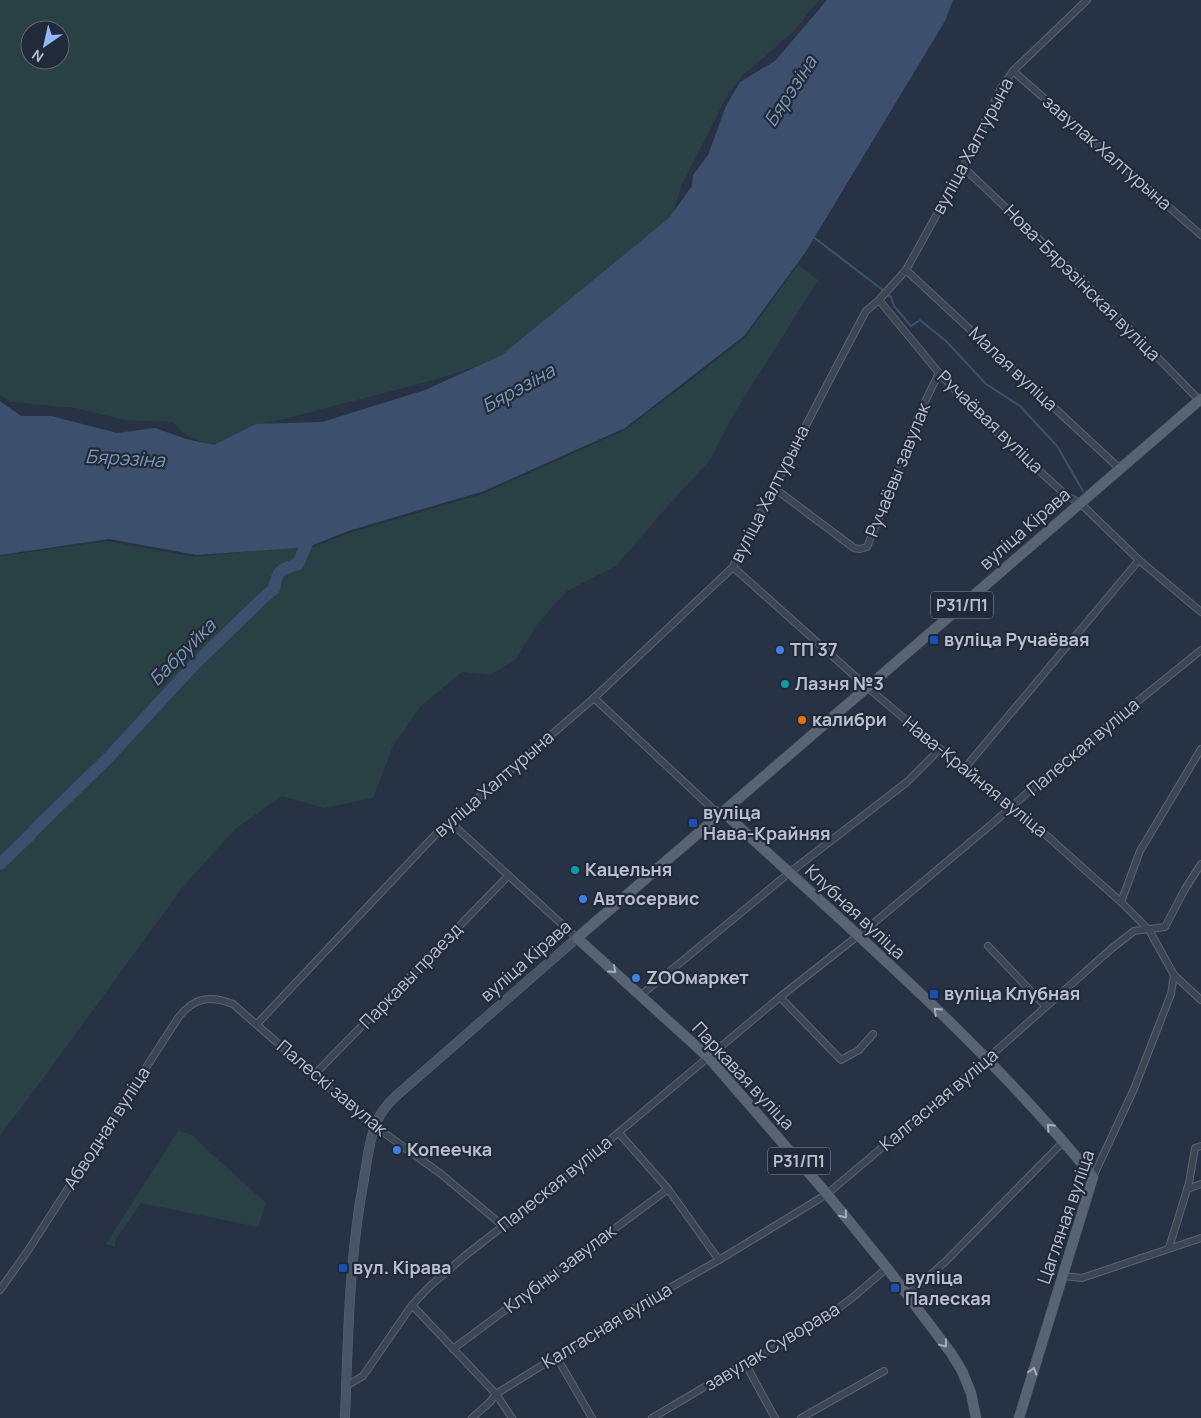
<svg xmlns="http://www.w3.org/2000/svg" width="1201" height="1418" viewBox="0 0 1201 1418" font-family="Manrope,sans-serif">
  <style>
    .green { fill: #294145; fill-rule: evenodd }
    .water { fill: #3c506d }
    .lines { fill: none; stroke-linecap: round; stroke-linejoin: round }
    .stream { stroke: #3c506d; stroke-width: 2 }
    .river { stroke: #3c506d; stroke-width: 12 }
    .minor-casing { stroke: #5a6371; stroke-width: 8 }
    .secondary-casing { stroke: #5a6371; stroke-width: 10 }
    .primary-casing { stroke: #454e5d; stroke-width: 11 }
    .minor { stroke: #3b4553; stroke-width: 6 }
    .secondary { stroke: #495467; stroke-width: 9 }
    .primary { stroke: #596473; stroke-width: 10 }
    .oneway { stroke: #a6aebb }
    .transit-dot { fill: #1a4fb4; stroke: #202a39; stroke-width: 2 }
    .shop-dot { fill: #3f7fe0; stroke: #202a39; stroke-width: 2 }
    .culture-dot { fill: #0f9aa8; stroke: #202a39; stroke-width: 2 }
    .food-dot { fill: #e8710a; stroke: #202a39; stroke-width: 2 }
    .labels { text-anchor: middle; stroke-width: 4.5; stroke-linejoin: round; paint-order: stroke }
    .shield { fill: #202a39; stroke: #8b93a1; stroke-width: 1 }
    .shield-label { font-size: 16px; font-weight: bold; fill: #b9c0cd }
    .street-label { font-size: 18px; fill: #b9c0cd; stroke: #202a39 }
    .poi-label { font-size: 18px; font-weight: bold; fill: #b9c0cd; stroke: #202a39; text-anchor: start }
    .water-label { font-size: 19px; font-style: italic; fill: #7f96b4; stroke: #202a39 }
  </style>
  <rect width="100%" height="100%" fill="#273344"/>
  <!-- green -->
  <g class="green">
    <path d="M0,0H819L794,31L742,76L728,94L681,186L672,218L504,357L434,380L256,426L215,447L188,436L173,422L125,420L76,408L10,402L0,395ZM30,30H60V60H30Z"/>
    <path d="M798,265L818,280L732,417L710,460L666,508L616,566L567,591L538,623L516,659L490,675L462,672L420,707L393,746L373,798L324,808L282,796L235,829L182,888L36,1088L0,1135V556L107,541L195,557L292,547L309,549L349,533L483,494L625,430L744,339Z"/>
    <path d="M178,1131L190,1134L266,1203L258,1227L141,1203L116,1239L115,1247L106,1244Z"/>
  </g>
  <!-- water -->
  <path class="water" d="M827,0H953L945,21L805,253L744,336L625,428L484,491L348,531L308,547L197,555L109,539L0,555V401L21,416H51L117,433L155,428L186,439L214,445L256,424L322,422L425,390L502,355L669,218L692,186L693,175L708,155L726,106L740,82L775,61Z"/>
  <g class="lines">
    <!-- stream -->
    <g class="stream">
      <path d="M812,236L884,291"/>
      <path d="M887,294L891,297L894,306L911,326L920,320L946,341L986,384L1020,406L1057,446L1083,491"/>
    </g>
    <!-- river -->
    <g class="river">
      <path d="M34,830L108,758L193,666L262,599L274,589C277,571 280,569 298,564L312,532"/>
      <path d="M0,864L31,834"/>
    </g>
    <defs>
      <g id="minor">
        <path d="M1013,71L1201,235"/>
        <path d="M963,167L1084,282L1199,400"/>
        <path d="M906,270L1119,468"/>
        <path d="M879,300L939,373L984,421L1067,496L1080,503L1139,560L1201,612"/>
        <path d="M774,488L854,548L860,549L867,547L904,458L917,418L939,373"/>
        <path d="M733,567L867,687L1010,808L1018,810L1121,902L1149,930L1174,975L1201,1000"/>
        <path d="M594,698L714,810L723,812"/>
        <path d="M964,769L1139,560"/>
        <path d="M450,822L577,938"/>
        <path d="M1121,902L1140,851L1201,749"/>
        <path d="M988,946L1046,1007"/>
        <path d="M641,995L789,873L907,782L940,749"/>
        <path d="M780,997L841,1060L859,1050L873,1034"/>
        <path d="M257,1024L436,834L594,698L733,567C745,539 761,513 775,486C805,427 835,369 866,311L879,300L906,270L963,167L1001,88L1013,71L1087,0"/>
        <path d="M314,1075L508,876"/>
        <path d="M619,1133L668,1189L719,1260"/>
        <path d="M1093,1177L1134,1089L1171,994L1174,975"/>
        <path d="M1187,1189L1201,1184"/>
        <path d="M1169,1248L1189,1183L1195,1148L1201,1146"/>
        <path d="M1062,1276L1082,1278L1201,1238"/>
        <path d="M0,1290L27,1252L178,1018C194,997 210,995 233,1004L361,1116L441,1174L503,1226"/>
        <path d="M907,1295L945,1262L1064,1141"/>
        <path d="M412,1305L496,1394L512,1418"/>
        <path d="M453,1349L668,1189"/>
        <path d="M556,1356L592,1418"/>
        <path d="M745,1363L775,1418"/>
        <path d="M346,1386L363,1376L412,1305L430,1286L466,1255L562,1180L780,997L869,927L993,823L1059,765L1201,650"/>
        <path d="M472,1418L490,1402L496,1394L636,1307L719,1260L827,1194L987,1059L1111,949L1134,931L1165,927L1185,889L1201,864"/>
        <path d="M652,1418L745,1363L783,1344L825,1318L852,1298L887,1268"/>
        <path d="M801,1418L884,1371"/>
      </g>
      <path id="secondary" d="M345,1418C348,1338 349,1258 364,1179C367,1161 369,1141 376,1123C381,1112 387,1104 396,1096L577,938"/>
      <g id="primary">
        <path d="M723,812C850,929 984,1043 1093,1177L1019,1418"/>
        <path d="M976,1418L971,1393L962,1371L951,1353L887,1268L827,1194L708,1057L577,938L1201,399"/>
      </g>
    </defs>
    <!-- minor casing -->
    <use href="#minor" class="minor-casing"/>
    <!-- secondary casing -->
    <use href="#secondary" class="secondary-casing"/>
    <!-- primary casing -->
    <use href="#primary" class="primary-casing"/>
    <!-- minor -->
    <use href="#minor" class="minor"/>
    <!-- secondary -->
    <use href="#secondary" class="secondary"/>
    <!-- primary -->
    <use href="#primary" class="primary"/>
  </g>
  <!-- one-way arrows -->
  <defs><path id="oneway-chevron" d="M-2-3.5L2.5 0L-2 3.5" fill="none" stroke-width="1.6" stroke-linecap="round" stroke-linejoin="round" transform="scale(1.25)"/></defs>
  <g class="oneway">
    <use href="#oneway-chevron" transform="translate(613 970) rotate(42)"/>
    <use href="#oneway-chevron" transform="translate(937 1011) rotate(-136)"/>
    <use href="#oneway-chevron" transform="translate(1050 1127) rotate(-133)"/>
    <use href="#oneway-chevron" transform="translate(844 1215) rotate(51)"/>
    <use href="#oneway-chevron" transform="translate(944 1344) rotate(53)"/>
    <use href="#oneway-chevron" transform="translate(1033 1371) rotate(-73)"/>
  </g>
  <!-- markers -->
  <g class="transit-dot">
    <rect x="929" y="635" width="10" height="10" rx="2.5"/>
    <rect x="688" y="818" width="10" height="10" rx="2.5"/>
    <rect x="929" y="989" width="10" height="10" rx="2.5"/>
    <rect x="338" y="1263" width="10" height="10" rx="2.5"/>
    <rect x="890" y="1283" width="10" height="10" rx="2.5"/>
  </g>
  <g class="shop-dot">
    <circle cx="780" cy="650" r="5"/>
    <circle cx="583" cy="899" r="5"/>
    <circle cx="636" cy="978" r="5"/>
    <circle cx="397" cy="1150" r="5"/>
  </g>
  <g class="culture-dot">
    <circle cx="785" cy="684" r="5"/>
    <circle cx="575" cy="870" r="5"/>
  </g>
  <circle class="food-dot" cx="802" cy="720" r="5"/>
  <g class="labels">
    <!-- shield labels -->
    <g class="shield">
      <rect x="931" y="591.5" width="62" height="27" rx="4"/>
      <rect x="768" y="1147.5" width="62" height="27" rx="4"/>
    </g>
    <g class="shield-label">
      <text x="962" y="611">Р31/П1</text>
      <text x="799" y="1167">Р31/П1</text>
    </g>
    <!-- street labels -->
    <g class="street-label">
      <text transform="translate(973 146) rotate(-62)" y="6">вуліца Халтурына</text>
      <text transform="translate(1107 153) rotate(41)" y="6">завулак Халтурына</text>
      <text transform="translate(1082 283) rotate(45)" y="6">Нова-Бярэзінская вуліца</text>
      <text transform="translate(1013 369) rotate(43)" y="6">Малая вуліца</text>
      <text transform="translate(990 422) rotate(44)" y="6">Ручаёвая вуліца</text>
      <text transform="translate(898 470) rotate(-68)" y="6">Ручаёвы завулак</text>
      <text transform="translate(770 494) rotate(-63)" y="6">вуліца Халтурына</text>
      <text transform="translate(1025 529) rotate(-41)" y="6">вуліца Кірава</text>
      <text transform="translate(1083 747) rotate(-40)" y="6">Палеская вуліца</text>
      <text transform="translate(975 777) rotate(39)" y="6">Нава-Крайняя вуліца</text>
      <text transform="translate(494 784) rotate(-41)" y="6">вуліца Халтурына</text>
      <text transform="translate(855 912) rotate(43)" y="6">Клубная вуліца</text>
      <text transform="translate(526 961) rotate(-41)" y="6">вуліца Кірава</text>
      <text transform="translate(411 976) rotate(-46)" y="6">Паркавы праезд</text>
      <text transform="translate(743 1076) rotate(47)" y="6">Паркавая вуліца</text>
      <text transform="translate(332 1088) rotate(40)" y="6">Палескі завулак</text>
      <text transform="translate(939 1100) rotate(-40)" y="6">Калгасная вуліца</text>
      <text transform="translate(107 1128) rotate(-57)" y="6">Абводная вуліца</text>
      <text transform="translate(555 1184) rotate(-39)" y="6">Палеская вуліца</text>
      <text transform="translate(1066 1217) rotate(-71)" y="6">Цагляная вуліца</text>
      <text transform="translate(560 1269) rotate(-37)" y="6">Клубны завулак</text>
      <text transform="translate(607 1326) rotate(-31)" y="6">Калгасная вуліца</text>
      <text transform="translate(772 1347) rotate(-31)" y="6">завулак Суворава</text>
    </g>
    <!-- poi labels -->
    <g class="poi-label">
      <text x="944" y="646">вуліца Ручаёвая</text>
      <text x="790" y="656">ТП 37</text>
      <text x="795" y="690">Лазня №3</text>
      <text x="812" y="726">калибри</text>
      <text x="703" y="819">вуліца<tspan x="703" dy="21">Нава-Крайняя</tspan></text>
      <text x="585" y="876">Кацельня</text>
      <text x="593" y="905">Автосервис</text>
      <text x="646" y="984">ZOOмаркет</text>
      <text x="944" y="1000">вуліца Клубная</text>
      <text x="407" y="1156">Копеечка</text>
      <text x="353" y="1274">вул. Кірава</text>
      <text x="905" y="1284">вуліца<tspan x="905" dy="21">Палеская</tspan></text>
    </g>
    <!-- water labels -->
    <g class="water-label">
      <text transform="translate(790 91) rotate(-57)" y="7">Бярэзіна</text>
      <text transform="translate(518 388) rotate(-29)" y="7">Бярэзіна</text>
      <text transform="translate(125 458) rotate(3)" y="7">Бярэзіна</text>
      <text transform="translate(182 652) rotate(-45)" y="7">Бабруйка</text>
    </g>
  </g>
  <!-- north arrow -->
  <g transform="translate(45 45) rotate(214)"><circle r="24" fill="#202a39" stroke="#5d6674"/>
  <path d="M0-4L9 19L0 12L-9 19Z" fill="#90b8fb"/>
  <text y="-8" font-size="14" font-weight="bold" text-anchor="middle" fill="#b9c0cd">N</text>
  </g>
</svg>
